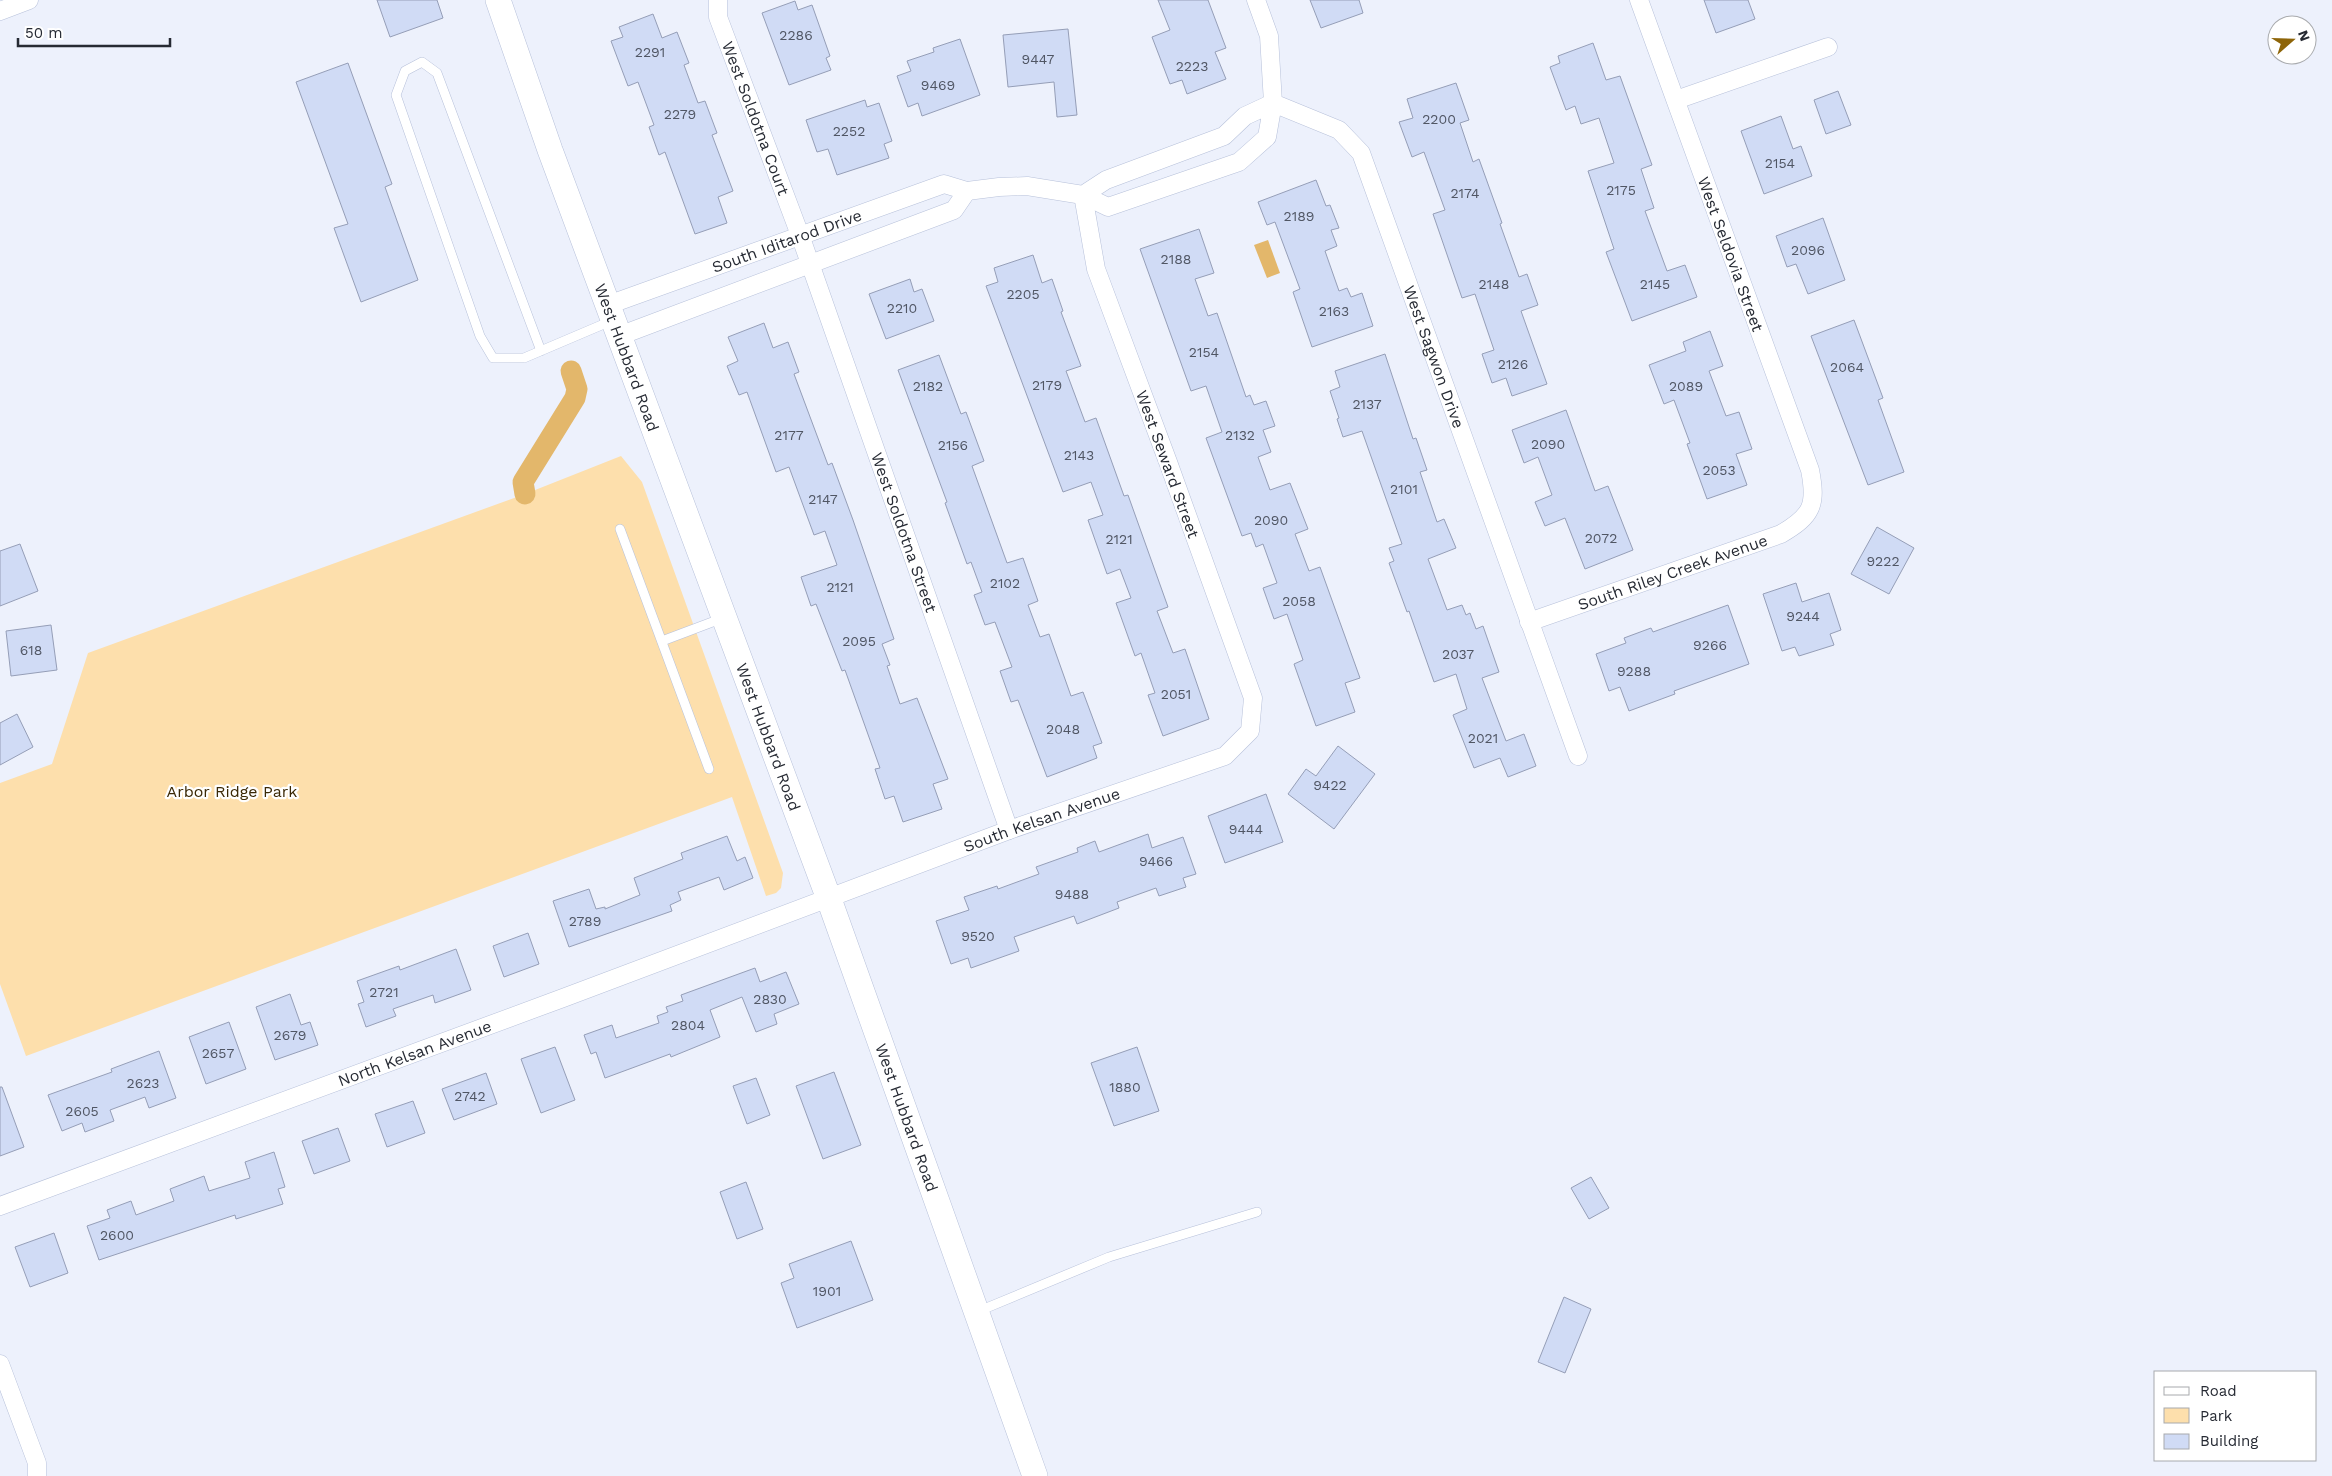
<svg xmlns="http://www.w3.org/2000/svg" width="2332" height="1476" viewBox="0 0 2332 1476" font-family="'Work Sans',sans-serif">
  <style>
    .green { fill: #fddfac }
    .water { fill: #e3b76b }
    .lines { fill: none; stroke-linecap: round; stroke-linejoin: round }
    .canal { stroke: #e3b76b; stroke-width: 21 }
    .building { fill: #d0dbf5; stroke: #959eb7 }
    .lane-casing { stroke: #b7c1da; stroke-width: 10 }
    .street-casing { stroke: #b7c1da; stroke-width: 19 }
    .secondary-casing { stroke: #b7c1da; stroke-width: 26 }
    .lane { stroke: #fff; stroke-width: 9 }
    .street { stroke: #fff; stroke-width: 18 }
    .secondary { stroke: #fff; stroke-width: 25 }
    .labels { text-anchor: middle; stroke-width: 4.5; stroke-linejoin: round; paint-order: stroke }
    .number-label { font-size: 14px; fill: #505664 }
    .street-label { font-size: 16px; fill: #262a33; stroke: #fff }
    .park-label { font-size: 16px; fill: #3b2906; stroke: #fff }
  </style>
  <rect width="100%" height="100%" fill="#edf1fc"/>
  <!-- green -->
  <path class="green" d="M621,456L642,482L783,873L781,888L776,893L766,896L732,797L26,1056L0,984V783L52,764L88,653L525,494Z"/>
  <!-- water -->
  <path class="water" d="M1268,240L1280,273L1267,278L1254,245Z"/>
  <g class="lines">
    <!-- canal -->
    <path class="canal" d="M525,494L523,482L575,398L577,389L571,371"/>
  </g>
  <!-- building -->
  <g class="building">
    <path d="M377,0H437L443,18L390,37Z"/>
    <path d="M1158,0H1208L1226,48L1215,52L1226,79L1187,94L1182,80L1170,84L1152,37L1170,30Z"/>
    <path d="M1310,0H1359L1363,13L1321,28Z"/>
    <path d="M1704,0H1748L1755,19L1716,33Z"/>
    <path d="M795,1L798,10L812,5L830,56L826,58L831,70L789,85L762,13Z"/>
    <path d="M653,14L662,38L677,32L689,63L684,65L698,103L705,101L717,133L712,135L733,191L718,197L727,223L695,234L665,152L659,155L649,127L654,125L638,82L628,86L611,41L623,37L619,27Z"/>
    <path d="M1068,29L1077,115L1057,117L1054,82L1008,87L1003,35Z"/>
    <path d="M960,39L980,95L922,116L918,103L908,107L897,76L911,71L907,61L934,52L933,48Z"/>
    <path d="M1593,43L1606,80L1620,76L1652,165L1641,169L1654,208L1645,211L1667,271L1685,265L1697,297L1632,321L1606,252L1614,249L1588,171L1614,163L1599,118L1581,124L1575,106L1566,110L1550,67L1560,63L1558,56Z"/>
    <path d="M348,63L392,184L385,187L418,280L361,302L334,228L348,224L296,82Z"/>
    <path d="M1456,83L1469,120L1460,123L1473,162L1479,159L1502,223L1500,224L1519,277L1527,274L1538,305L1521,311L1547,384L1512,396L1506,378L1492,383L1482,354L1494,350L1475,294L1462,298L1433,214L1445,210L1424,152L1412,157L1399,122L1413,118L1407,99Z"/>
    <path d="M1838,91L1851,125L1826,134L1814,100Z"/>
    <path d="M865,100L867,107L879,103L892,141L884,144L889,158L837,175L828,149L817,152L806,120Z"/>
    <path d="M1781,116L1793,149L1801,146L1812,176L1764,194L1741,131Z"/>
    <path d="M1316,180L1326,206L1330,205L1339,228L1331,230L1337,246L1325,251L1339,291L1347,288L1351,297L1362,293L1373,326L1312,347L1293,292L1300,289L1275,222L1267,225L1258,202Z"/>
    <path d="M1823,218L1845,280L1808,294L1796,264L1787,267L1776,236Z"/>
    <path d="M1199,229L1214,273L1195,279L1208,316L1217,313L1246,397L1250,395L1254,405L1266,401L1275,426L1263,430L1271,452L1258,457L1270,490L1290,483L1308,529L1295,534L1309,571L1320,567L1360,678L1345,683L1355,712L1316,726L1294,664L1303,660L1287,614L1274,619L1263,588L1277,583L1263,544L1256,547L1251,533L1242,536L1206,438L1222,432L1206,386L1191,391L1140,249Z"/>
    <path d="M1033,255L1042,283L1052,279L1063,311L1061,312L1081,366L1066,371L1085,422L1096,418L1124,496L1128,495L1168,607L1157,611L1173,653L1185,649L1209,719L1163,736L1148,695L1155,693L1141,653L1135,656L1116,603L1131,598L1120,569L1107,574L1088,520L1103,515L1091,482L1063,492L986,286L998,282L994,268Z"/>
    <path d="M910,279L914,292L922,289L934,321L886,339L869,294Z"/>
    <path d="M1854,320L1883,398L1878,400L1904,472L1868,485L1811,336Z"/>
    <path d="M764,323L773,348L788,342L799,372L794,374L828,465L832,463L853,520L894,639L882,644L890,665L887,666L900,704L917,698L948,779L933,784L942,809L903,822L894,796L885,799L875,769L880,768L845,670L842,671L816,604L811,606L801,577L837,565L825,531L814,535L789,467L776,472L747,392L739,395L727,366L738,361L728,337Z"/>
    <path d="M1710,331L1723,366L1709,371L1726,416L1739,412L1752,449L1736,454L1747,485L1707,499L1687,444L1690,443L1674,400L1664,404L1649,365L1686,351L1683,342Z"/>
    <path d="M1385,354L1413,439L1416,438L1427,470L1420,472L1437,522L1444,519L1456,548L1428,559L1447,610L1462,605L1466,615L1470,613L1476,629L1483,626L1499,672L1482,678L1506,741L1524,734L1536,766L1508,777L1500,758L1474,768L1453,715L1467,709L1456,674L1434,682L1409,611L1407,612L1389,563L1394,561L1389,548L1402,544L1362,431L1343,437L1337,419L1339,418L1330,391L1340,387L1335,371Z"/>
    <path d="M939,355L961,414L966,412L984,461L972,466L1007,563L1023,558L1038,601L1028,605L1040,637L1049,634L1071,696L1083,692L1102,743L1093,746L1097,758L1047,777L1018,700L1011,702L1000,671L1012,667L995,622L985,625L974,595L982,592L971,562L967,564L945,503L947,502L898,370Z"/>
    <path d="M1566,410L1595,491L1608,486L1633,550L1585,569L1565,518L1545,526L1535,502L1552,495L1538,457L1524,463L1512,430Z"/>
    <path d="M1877,527L1914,548L1889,594L1851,574Z"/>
    <path d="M20,544L38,591L0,606V551Z"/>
    <path d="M1796,583L1802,602L1829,593L1841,630L1830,634L1834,645L1799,656L1795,647L1782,651L1763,594Z"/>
    <path d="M1728,605L1749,664L1674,691L1675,694L1629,711L1620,687L1609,691L1596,654L1626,643L1624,638L1651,628L1653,632Z"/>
    <path d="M51,625L57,670L11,676L6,631Z"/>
    <path d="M17,714L33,747L0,765V723Z"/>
    <path d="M1338,746L1375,774L1334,829L1288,794L1306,769L1316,776Z"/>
    <path d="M1266,794L1283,842L1225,863L1208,816Z"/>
    <path d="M1148,834L1152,848L1183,837L1196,874L1183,878L1186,887L1159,896L1156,888L1117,902L1119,908L1077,924L1074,916L1014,937L1019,951L971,968L968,958L951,964L936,921L969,910L964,897L997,886L998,889L1039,874L1036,867L1078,852L1077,848L1095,841L1099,852Z"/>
    <path d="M727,836L737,861L745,857L753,878L724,890L719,877L678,892L681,900L670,905L672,911L569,947L553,901L589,889L596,909L605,907V909L640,895L634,878L683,859L681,853Z"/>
    <path d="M528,933L539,964L504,977L493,946Z"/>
    <path d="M456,949L471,990L435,1003L433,995L393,1009L396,1016L366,1027L358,1004L364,1002L357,981L399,966L400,970Z"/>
    <path d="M755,968L760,982L786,972L799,1004L774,1014L777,1024L756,1032L742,997L710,1010L720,1037L671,1057L670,1054L605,1078L596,1052L591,1054L584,1035L612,1025L616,1038L659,1023L657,1016L668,1012L666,1007L683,1001L681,995Z"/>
    <path d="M290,994L301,1025L310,1022L318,1045L275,1060L256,1007Z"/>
    <path d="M229,1022L246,1069L206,1084L189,1037Z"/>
    <path d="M555,1047L575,1100L541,1113L521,1059Z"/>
    <path d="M1137,1047L1159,1111L1114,1126L1091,1063Z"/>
    <path d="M159,1051L176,1098L149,1108L145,1097L110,1110L114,1121L85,1132L82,1123L62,1131L48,1095L112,1072L111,1069Z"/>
    <path d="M834,1072L861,1145L823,1159L796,1086Z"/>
    <path d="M486,1073L497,1104L454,1120L442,1089Z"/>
    <path d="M756,1078L770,1115L747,1124L733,1086Z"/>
    <path d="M0,1087H2L24,1147L0,1156Z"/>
    <path d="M413,1101L425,1133L387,1147L375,1114Z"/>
    <path d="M338,1128L350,1161L314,1174L302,1141Z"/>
    <path d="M274,1152L285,1187L278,1189L283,1204L236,1219L235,1215L99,1260L87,1226L110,1218L107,1210L131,1201L136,1215L174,1201L170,1189L204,1176L209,1191L250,1178L245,1162Z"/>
    <path d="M1591,1177L1609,1208L1589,1219L1571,1188Z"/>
    <path d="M746,1182L763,1229L737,1239L720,1192Z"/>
    <path d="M54,1233L68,1273L30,1287L15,1247Z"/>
    <path d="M851,1241L873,1300L797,1328L781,1283L794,1278L789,1264Z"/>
    <path d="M1564,1297L1591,1309L1565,1373L1538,1362Z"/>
  </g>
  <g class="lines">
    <defs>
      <g id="lane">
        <path d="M541,351L437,73L422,62L405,71L396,95L480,336L493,358H524L611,321"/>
        <path d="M620,529L709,769"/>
        <path d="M662,641L723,618"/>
        <path d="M979,1311L1109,1257L1257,1212"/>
      </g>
      <g id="street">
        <path id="s1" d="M718,0V17L800,235L1009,830"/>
        <path id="s2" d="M1256,0L1269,36L1273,103L1339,130L1361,153L1578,756"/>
        <path d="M0,11L29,0"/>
        <path d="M1676,100L1828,47"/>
        <path d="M967,191L999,187L1027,186L1083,195L1108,207L1239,162L1267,137L1273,103L1245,116L1224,136L1106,180L1083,195"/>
        <path id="s3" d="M608,305L944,184L967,191L954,210L619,336"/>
        <path id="s4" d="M1529,622L1781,534C1812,516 1817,505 1810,470L1639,0"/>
        <path id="s5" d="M0,1206L563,998L1009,830L1225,756L1250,731L1253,698L1168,462L1096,269L1083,195"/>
        <path d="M0,1364L37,1463V1476"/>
      </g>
      <g id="secondary">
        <path id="s6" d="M498,0L550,150L829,899L1035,1476"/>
      </g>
    </defs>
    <!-- lane casing -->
    <use href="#lane" class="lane-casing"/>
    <!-- street casing -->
    <use href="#street" class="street-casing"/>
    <!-- secondary casing -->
    <use href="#secondary" class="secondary-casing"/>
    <!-- lane -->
    <use href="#lane" class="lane"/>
    <!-- street -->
    <use href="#street" class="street"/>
    <!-- secondary -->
    <use href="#secondary" class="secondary"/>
  </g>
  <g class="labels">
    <!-- number labels -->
    <g class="number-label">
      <text x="796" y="40">2286</text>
      <text x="650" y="57">2291</text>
      <text x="1038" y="64">9447</text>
      <text x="1192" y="71">2223</text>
      <text x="938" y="90">9469</text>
      <text x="680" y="119">2279</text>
      <text x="1439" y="124">2200</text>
      <text x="849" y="136">2252</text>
      <text x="1780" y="168">2154</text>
      <text x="1621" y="195">2175</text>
      <text x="1465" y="198">2174</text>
      <text x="1299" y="221">2189</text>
      <text x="1808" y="255">2096</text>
      <text x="1176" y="264">2188</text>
      <text x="1494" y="289">2148</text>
      <text x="1655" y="289">2145</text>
      <text x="1023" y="299">2205</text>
      <text x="902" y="313">2210</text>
      <text x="1334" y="316">2163</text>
      <text x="1204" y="357">2154</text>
      <text x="1513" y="369">2126</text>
      <text x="1847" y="372">2064</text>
      <text x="1047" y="390">2179</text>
      <text x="928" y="391">2182</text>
      <text x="1686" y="391">2089</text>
      <text x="1367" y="409">2137</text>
      <text x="789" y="440">2177</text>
      <text x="1240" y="440">2132</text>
      <text x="1548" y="449">2090</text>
      <text x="953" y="450">2156</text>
      <text x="1079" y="460">2143</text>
      <text x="1719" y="475">2053</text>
      <text x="1404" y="494">2101</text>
      <text x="823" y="504">2147</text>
      <text x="1271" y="525">2090</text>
      <text x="1601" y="543">2072</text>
      <text x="1119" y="544">2121</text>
      <text x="1883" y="566">9222</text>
      <text x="1005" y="588">2102</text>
      <text x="840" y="592">2121</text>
      <text x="1299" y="606">2058</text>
      <text x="1803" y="621">9244</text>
      <text x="859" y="646">2095</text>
      <text x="1710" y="650">9266</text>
      <text x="31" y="655">618</text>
      <text x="1458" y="659">2037</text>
      <text x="1634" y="676">9288</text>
      <text x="1176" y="699">2051</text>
      <text x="1063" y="734">2048</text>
      <text x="1483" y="743">2021</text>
      <text x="1330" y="790">9422</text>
      <text x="1246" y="834">9444</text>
      <text x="1156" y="866">9466</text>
      <text x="1072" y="899">9488</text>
      <text x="585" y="926">2789</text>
      <text x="978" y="941">9520</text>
      <text x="384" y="997">2721</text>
      <text x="770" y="1004">2830</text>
      <text x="688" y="1030">2804</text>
      <text x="290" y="1040">2679</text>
      <text x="218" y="1058">2657</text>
      <text x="143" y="1088">2623</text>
      <text x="1125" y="1092">1880</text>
      <text x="470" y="1101">2742</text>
      <text x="82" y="1116">2605</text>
      <text x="117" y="1240">2600</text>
      <text x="827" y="1296">1901</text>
    </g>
    <!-- street labels -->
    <g class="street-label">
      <text dy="6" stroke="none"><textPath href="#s1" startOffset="125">West Soldotna Court</textPath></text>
      <text dy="6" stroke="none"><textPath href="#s3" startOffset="190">South Iditarod Drive</textPath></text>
      <text transform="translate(1731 254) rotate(70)" y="6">West Seldovia Street</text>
      <text dy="6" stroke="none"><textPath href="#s2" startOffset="425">West Sagwon Drive</textPath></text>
      <text dy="6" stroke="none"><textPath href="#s6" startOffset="380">West Hubbard Road</textPath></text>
      <text transform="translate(1168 464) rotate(70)" y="6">West Seward Street</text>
      <text dy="6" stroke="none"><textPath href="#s1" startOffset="565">West Soldotna Street</textPath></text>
      <text dy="6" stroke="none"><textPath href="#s4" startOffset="152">South Riley Creek Avenue</textPath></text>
      <text dy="6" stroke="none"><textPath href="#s6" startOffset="785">West Hubbard Road</textPath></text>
      <text dy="6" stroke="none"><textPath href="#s5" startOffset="1111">South Kelsan Avenue</textPath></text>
      <text dy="6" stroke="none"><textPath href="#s5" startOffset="442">North Kelsan Avenue</textPath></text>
      <text dy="6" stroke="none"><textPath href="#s6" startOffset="1190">West Hubbard Road</textPath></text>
    </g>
    <!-- park labels -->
    <g class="park-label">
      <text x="232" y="797">Arbor Ridge Park</text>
    </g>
  </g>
  <!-- legend -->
  <rect x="2154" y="1371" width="162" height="90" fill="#ffffff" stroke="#a8aaad"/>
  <rect x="2164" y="1387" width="25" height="8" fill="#ffffff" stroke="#a8aaad"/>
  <text x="2200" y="1396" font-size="15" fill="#262a33">Road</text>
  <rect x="2164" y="1408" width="25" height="15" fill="#fddfac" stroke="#a8aaad"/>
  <text x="2200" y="1421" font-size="15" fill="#262a33">Park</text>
  <rect x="2164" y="1434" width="25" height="15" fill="#d0dbf5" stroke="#a8aaad"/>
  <text x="2200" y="1446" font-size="15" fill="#262a33">Building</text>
  <!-- north arrow -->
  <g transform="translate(2292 40) rotate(70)"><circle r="24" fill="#ffffff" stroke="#a8aaad"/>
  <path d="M0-4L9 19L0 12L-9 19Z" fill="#8e6509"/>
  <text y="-8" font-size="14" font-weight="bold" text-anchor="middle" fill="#262a33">N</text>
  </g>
  <!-- scale -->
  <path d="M18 38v8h152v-8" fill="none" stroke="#262a33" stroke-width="2.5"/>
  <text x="25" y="38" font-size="15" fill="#262a33" stroke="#ffffff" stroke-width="4" paint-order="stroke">50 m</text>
</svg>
